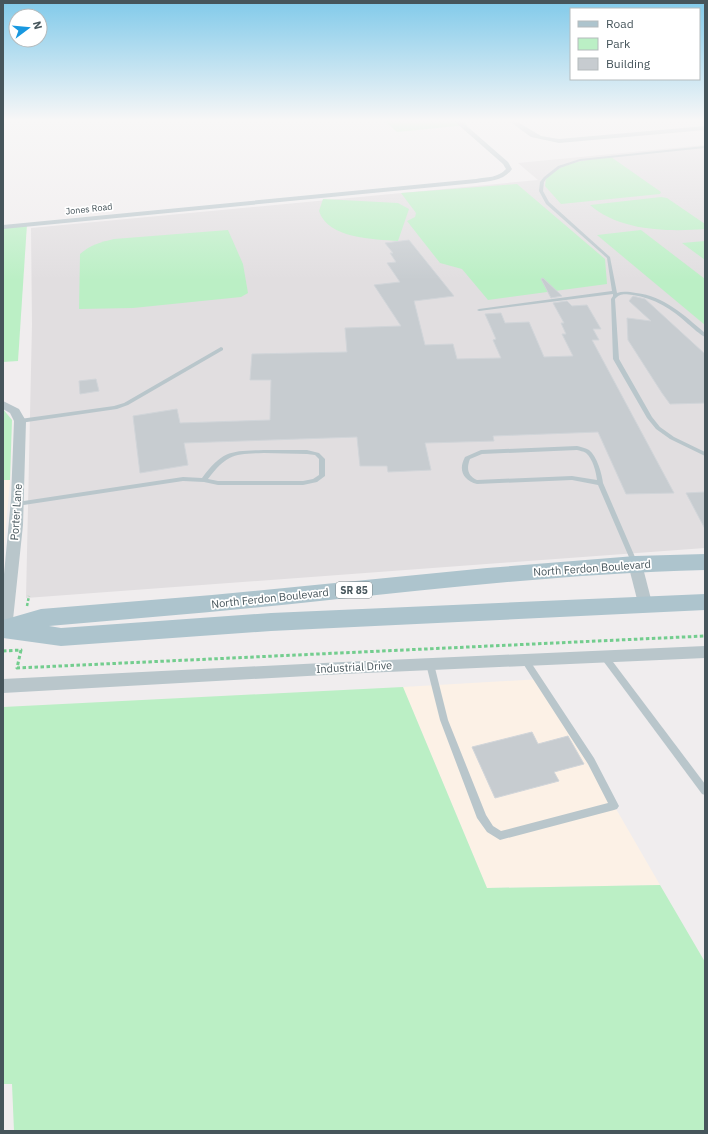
<svg xmlns="http://www.w3.org/2000/svg" width="708" height="1134" viewBox="0 0 708 1134" font-family="'IBM Plex Sans',sans-serif">
  <style>
    .commercial { fill: #fcf1e6 }
    .education { fill: #e1dee0 }
    .green { fill: #bbefc5 }
    .building { fill: #c7ccd0; stroke: #d1d5d9 }
    .lines { fill: none; stroke-linecap: round; stroke-linejoin: round }
    .path-far1 { stroke: #73cd8e; stroke-width: 2.5; stroke-dasharray: 3 2; stroke-linecap: butt }
    .path { stroke: #73cd8e; stroke-width: 3; stroke-dasharray: 3.5 2.5; stroke-linecap: butt }
    .lane { fill: #b9c6cb; fill-rule: evenodd }
    .street { fill: #b9c6cb; fill-rule: evenodd }
    .primary { fill: #adc4cd; fill-rule: evenodd }
    .labels { text-anchor: middle; stroke-width: 3.5; stroke-linejoin: round; paint-order: stroke }
    .far-street-label { font-size: 9px; fill: #46555b; stroke: #fff }
    .shield { fill: #fff; stroke: #7e888c; stroke-width: 1 }
    .shield-label { font-size: 10px; font-weight: bold; fill: #46555b }
    .street-label { font-size: 11px; fill: #46555b; stroke: #fff }
  </style>
  <rect width="100%" height="100%" fill="#f0edee"/>
  <!-- commercial -->
  <g class="commercial">
    <path d="M3,480H10L3,561Z"/>
    <path d="M541,679L660,885L487,888L403,687Z"/>
  </g>
  <!-- education -->
  <path class="education" d="M705,145V548L26,598L32,324L31,228L538,180L518,163Z"/>
  <!-- green -->
  <g class="green">
    <path d="M385,121H462L467,125L397,132Z"/>
    <path d="M611,157L661,192L660,194L561,204L545,186L546,178C564,161 587,160 611,157Z"/>
    <path d="M517,184L605,259L607,284L488,300L462,269L440,263L407,221L415,217L416,213L401,193Z"/>
    <path d="M661,197L667,198L705,224V229C669,232 619,231 590,205Z"/>
    <path d="M323,199L398,203L409,209L398,241C374,239 328,239 319,211Z"/>
    <path d="M27,224L18,361L3,362V226Z"/>
    <path d="M228,230L243,264L248,293L241,297L133,308L79,309L80,254C90,245 101,242 114,239Z"/>
    <path d="M641,230L705,279V325L597,235Z"/>
    <path d="M705,241V260L682,243Z"/>
    <path d="M3,409L12,420L10,480H3Z"/>
    <path d="M403,687L487,888L660,885L705,962V1131H14L12,1084H3V707Z"/>
  </g>
  <!-- building -->
  <g class="building">
    <path d="M409,240L454,296L414,301L425,345L453,344L457,359L501,358L493,340L496,339L485,314L501,313L505,323L529,322L544,357L573,356L562,334H566L561,323H564L553,303L567,301L572,306L587,305L601,329H593L599,340H592L674,493L626,494L598,432L493,436L494,441L425,443L431,470L388,472L387,466H360L357,437L184,443L188,465L140,473L133,416L177,409L180,423L270,420L271,380H250L252,354L347,352L345,328L401,326L374,285L400,282L387,263L396,262L390,253H393L385,243Z"/>
    <path d="M543,278L562,296L551,298L541,279Z"/>
    <path d="M633,296L645,299L705,354V403L670,404L662,393L628,340L627,318L651,321L629,301Z"/>
    <path d="M96,379L99,391L80,394L79,381Z"/>
    <path d="M705,492V529L686,493Z"/>
    <path d="M532,732L538,744L568,736L584,764L554,772L559,781L495,798L472,747Z"/>
  </g>
  <g class="lines">
    <!-- path-far1 -->
    <path class="path-far1" d="M27,606L29,596"/>
    <!-- path -->
    <path class="path" d="M3,651L21,650L17,668L705,636"/>
    <!-- lane -->
    <g class="lane">
      <path d="M705,146V148L580,161L560,168L546,179L544,182L543,191L549,202L610,257L617,293C623,291 629,292 636,293C664,296 684,315 705,333V337C699,334 693,328 688,324C672,309 654,298 633,295C625,294 620,293 615,299L619,359L652,417L660,427L674,437L705,452V456L670,439L656,429L647,418L613,359L611,299L613,296V294L479,311L477,310L479,309L612,291L607,258L546,204L539,191L540,182L544,177L558,166L580,159Z"/>
      <path d="M221,347L223,348V350L128,405L117,409L20,423L17,421L20,419L114,406L124,403Z"/>
      <path d="M577,446C581,447 586,448 589,450C597,456 602,474 603,483L638,564L637,566H635L632,564L598,485L572,480L477,484C463,480 458,470 465,457L481,450ZM577,450C580,451 583,451 586,453C593,459 596,472 597,480L572,476L477,480C468,476 466,469 470,459L482,454Z"/>
      <path d="M264,450H307L319,453L325,459V476L317,482L303,485H218L204,482L183,481L17,506L14,504L17,502L183,477L202,478C223,450 231,451 264,450ZM264,453L307,454L315,455L319,459V475L313,479L303,481H218L208,479C227,454 234,454 264,453Z"/>
      <path d="M604,653L607,654L705,784V795L702,794L601,658L600,656L601,654Z"/>
      <path d="M525,657L528,658L594,758L619,806L617,809L614,810L500,840L487,832L477,818L440,720L426,664L427,662L430,661L433,662L434,664L448,720L486,815L493,826L501,831L608,803L588,764L522,662L521,660L522,658Z"/>
    </g>
    <!-- street -->
    <g class="street">
      <path d="M454,121H461L508,162L512,169C504,181 490,181 476,183L3,229V225L476,179C487,177 498,178 506,169L503,164Z"/>
      <path d="M509,121H516L541,136L559,139L705,126V130L559,143L531,137Z"/>
      <path d="M3,401L19,409L26,421L23,525L12,629L9,633L4,635L3,585L11,499L14,421L10,413L3,409Z"/>
      <path d="M635,559L640,561L642,564L652,603L650,607L645,608L640,607L638,603L628,564L630,561Z"/>
      <path d="M705,646V658L343,674L3,693V679L343,662Z"/>
    </g>
    <!-- primary -->
    <path class="primary" d="M705,554V570C579,573 454,587 329,600C236,610 143,618 49,626L61,628L271,613L705,594V610L271,631L61,646L3,638V620L41,609L212,595L487,568L635,556Z"/>
  </g>
  <!-- sky -->
  <linearGradient id="sky" x2="0" y2="1"><stop stop-color="#81caea"/><stop offset="0.43" stop-color="#f8f7f7"/><stop offset="1" stop-color="#f8f7f7" stop-opacity="0"/></linearGradient>
  <rect width="708" height="280" fill="url(#sky)"/>
  <g class="labels">
    <!-- far-street labels -->
    <g class="far-street-label">
      <text transform="translate(89 209) rotate(-6)" y="3">Jones Road</text>
    </g>
    <!-- shield labels -->
    <rect class="shield" x="336" y="582" width="36" height="16" rx="3"/>
    <g class="shield-label">
      <text x="354" y="594">SR 85</text>
    </g>
    <!-- street labels -->
    <g class="street-label">
      <text transform="translate(16 512) rotate(-86)" y="4">Porter Lane</text>
      <text transform="translate(592 568) rotate(-4)" y="4">North Ferdon Boulevard</text>
      <text transform="translate(270 598) rotate(-6)" y="4">North Ferdon Boulevard</text>
      <text transform="translate(354 667) rotate(-3)" y="4">Industrial Drive</text>
    </g>
  </g>
  <!-- border -->
  <rect width="708" height="1134" fill="none" stroke="#46555b" stroke-width="8"/>
  <!-- legend -->
  <rect x="570" y="8" width="130" height="72" fill="#ffffff" stroke="#b5bbbd"/>
  <rect x="578" y="21" width="20" height="6" fill="#adc4cd" stroke="#b5bbbd"/>
  <text x="606" y="28" font-size="12" fill="#46555b">Road</text>
  <rect x="578" y="38" width="20" height="12" fill="#bbefc5" stroke="#b5bbbd"/>
  <text x="606" y="48" font-size="12" fill="#46555b">Park</text>
  <rect x="578" y="58" width="20" height="12" fill="#c7ccd0" stroke="#b5bbbd"/>
  <text x="606" y="68" font-size="12" fill="#46555b">Building</text>
  <!-- north arrow -->
  <g transform="translate(28 28) rotate(74)"><circle r="19" fill="#ffffff" stroke="#b5bbbd"/>
  <path d="M0-3L7 15L0 10L-7 15Z" fill="#1898e0"/>
  <text y="-6" font-size="11" font-weight="bold" text-anchor="middle" fill="#46555b">N</text>
  </g>
</svg>
